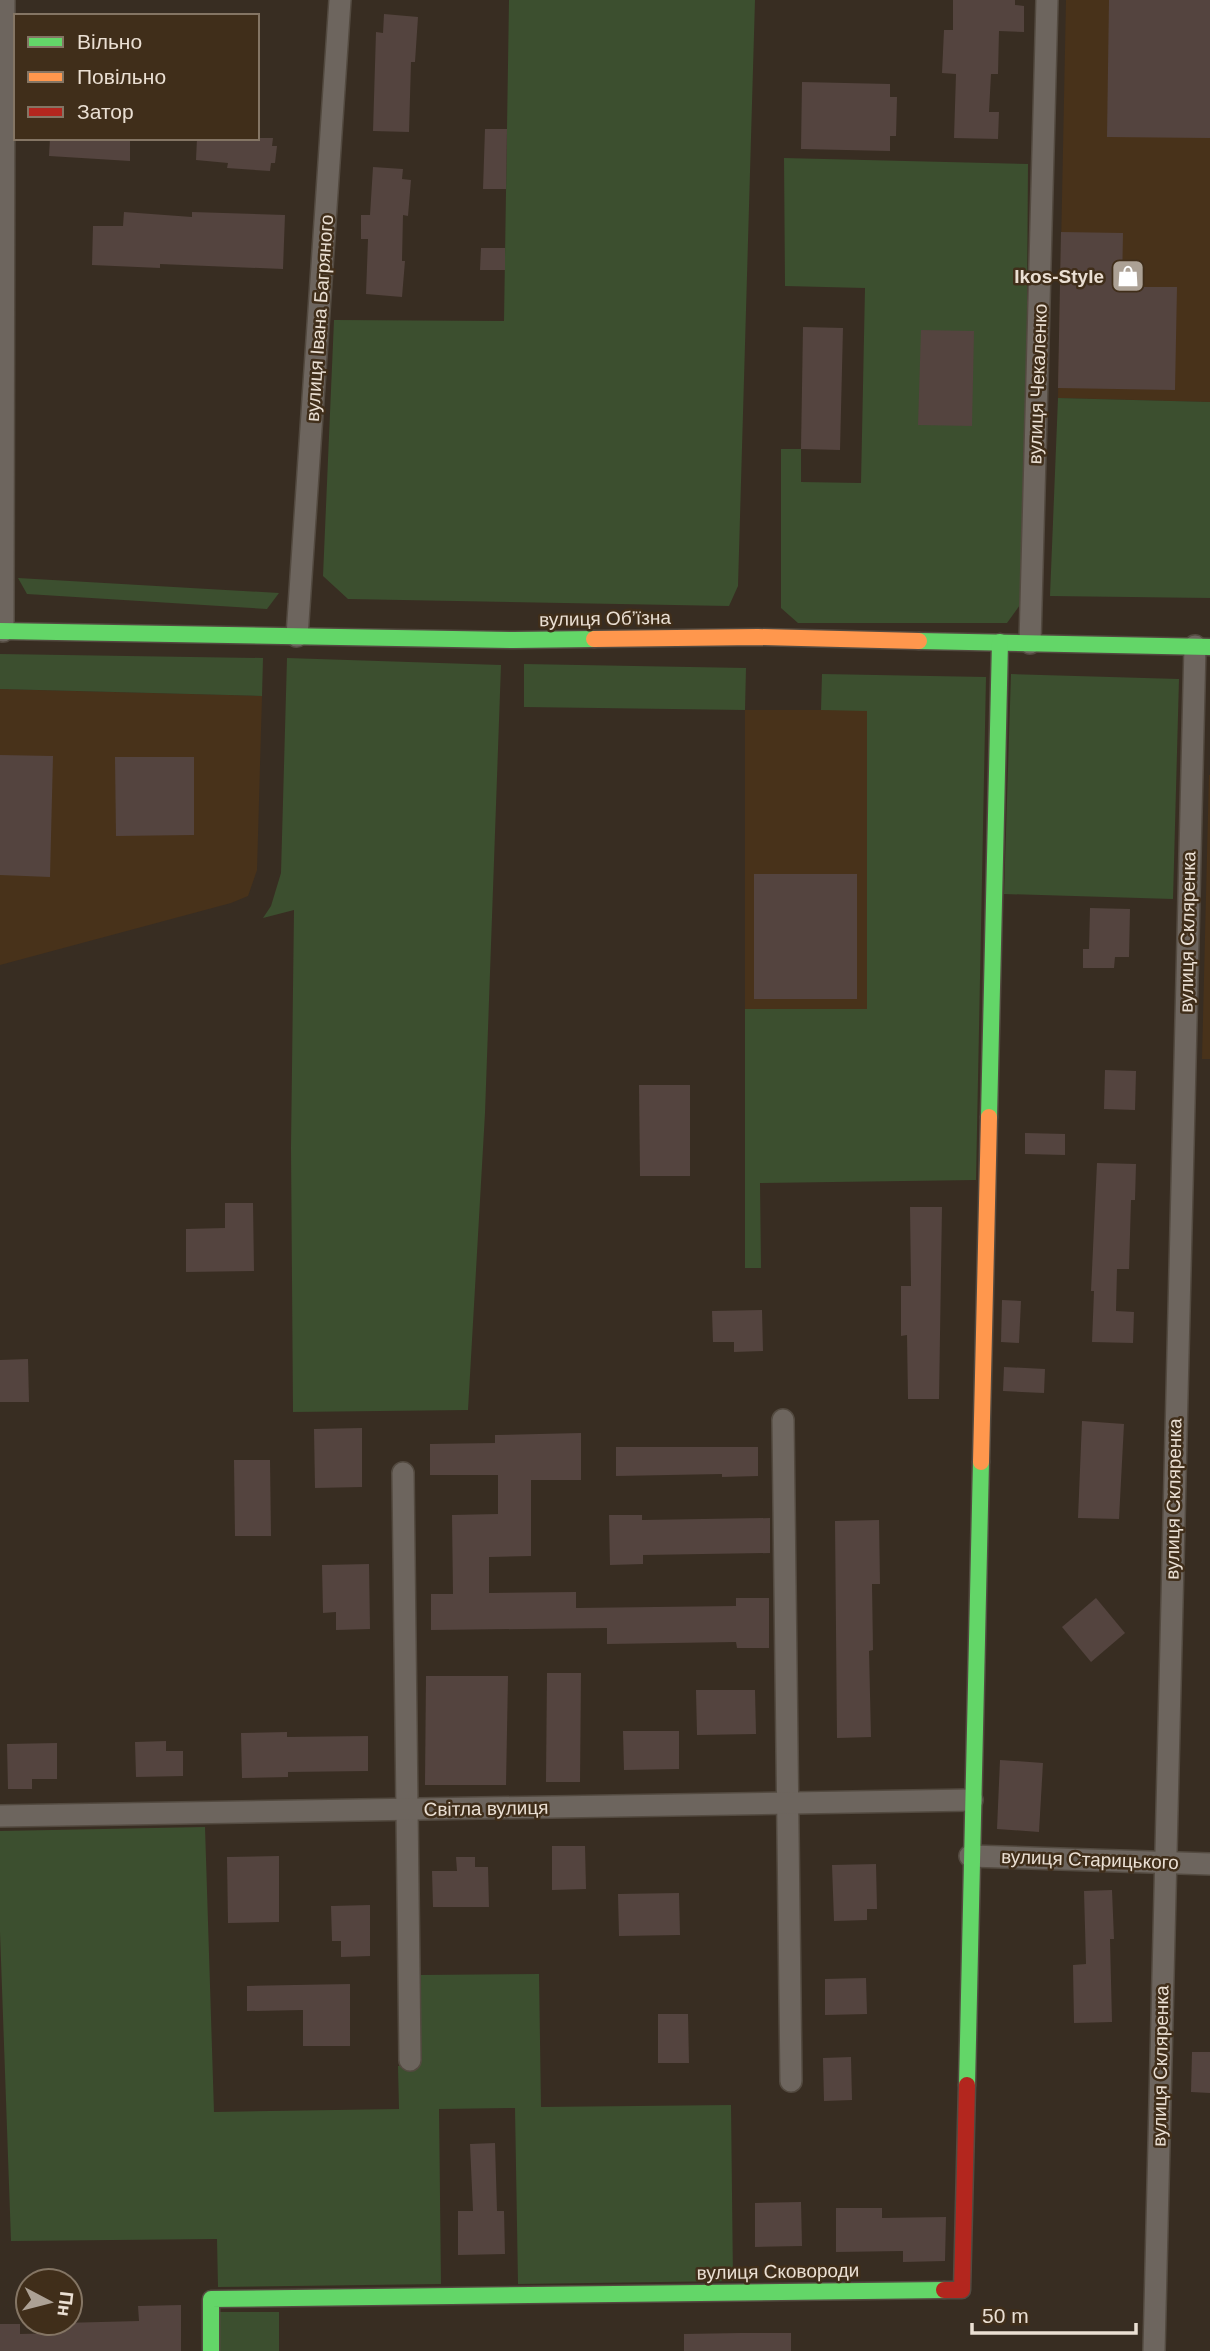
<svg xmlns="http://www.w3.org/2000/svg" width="1210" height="2351" viewBox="0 0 1210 2351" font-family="Helvetica,sans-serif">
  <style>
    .built { fill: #48321a }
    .green { fill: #3c4f2f }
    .building { fill: #54443f }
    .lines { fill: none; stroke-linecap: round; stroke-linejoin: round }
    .street-casing { stroke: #534a40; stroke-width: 24 }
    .fast-casing { stroke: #534a40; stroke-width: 19 }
    .slow-casing { stroke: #534a40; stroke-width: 19 }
    .jam-casing { stroke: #534a40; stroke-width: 19 }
    .street { stroke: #6d655e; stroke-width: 21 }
    .fast { stroke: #63d668; stroke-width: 16 }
    .slow { stroke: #ff974d; stroke-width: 16 }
    .jam { stroke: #b3261e; stroke-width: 16 }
    .labels { text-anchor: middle; stroke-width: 5; stroke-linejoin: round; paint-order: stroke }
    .poi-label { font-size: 19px; font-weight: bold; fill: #eadfd3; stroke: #402e1a; text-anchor: end }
    .street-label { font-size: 19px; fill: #eadfd3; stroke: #402e1a }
  </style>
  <rect width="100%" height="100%" fill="#382d22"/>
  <!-- built -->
  <g class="built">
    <path d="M1066,0H1210V402L1058,398Z"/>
    <path d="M0,689L262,696L257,870L248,896L231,903L0,965Z"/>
    <rect x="745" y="710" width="122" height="299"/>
    <path d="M1209,775H1210V1059H1202Z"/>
  </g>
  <!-- green -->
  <g class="green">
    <path d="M509,0H755L738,586L729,606L348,599L323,576L334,320L504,321Z"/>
    <path d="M784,158L1028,164L1025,598L1007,623H798L781,608V449H801V482L861,483L865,288L785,286Z"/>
    <path d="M1058,398L1210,402V598L1050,596Z"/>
    <path d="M18,578L279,593L267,609L27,594Z"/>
    <path d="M0,654L263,658L262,696L0,689Z"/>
    <path d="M287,658L501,665L485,1113L468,1410L293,1412L291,1148L294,910L263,918L271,906L281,873Z"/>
    <path d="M524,664L746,668L745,710L524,707Z"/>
    <path d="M822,674L986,677L976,1180L760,1183L761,1268H745V1009H867V711L821,710Z"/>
    <path d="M1011,674L1179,679L1173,899L1004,894Z"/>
    <path d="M205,1827L214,2112L399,2109L398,2066L421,2065L420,1975L539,1974L541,2107L731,2105L733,2281L518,2284L515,2108L439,2109L441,2284L218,2287L217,2239L11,2241L0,1932V1831Z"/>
    <path d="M218,2312H279V2351H219Z"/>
  </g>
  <!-- building -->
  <g class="building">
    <path d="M953,0H1015V5L1024,6V32L999,31L998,74H991L989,112H999L998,139L954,138L956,74L942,73L944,30H953Z"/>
    <path d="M1109,0H1210V138L1107,137Z"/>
    <path d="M384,14L418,17L415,62H411L409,132L373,131L376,32L383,33Z"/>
    <path d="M802,82L890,84V97H897L896,136H890V151L801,149Z"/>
    <path d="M485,129H507L506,189H483Z"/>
    <path d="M50,138H130V161L49,156Z"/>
    <path d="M197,138H273L272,146H277L275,163H271L270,171L227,168L228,163L196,160Z"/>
    <path d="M373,167L403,169L402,179L411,180L408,216L403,215L402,261H405L402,297L366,294L368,239H361V215H370Z"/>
    <path d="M124,212L192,217V212L285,215L283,269L160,264V268L92,265L93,226H123Z"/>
    <path d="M1061,232L1123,233L1122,287H1177L1175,390L1058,388Z"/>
    <path d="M481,248H505V270H480Z"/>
    <path d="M803,327L843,328L840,450L801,449Z"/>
    <path d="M921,330L974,331L972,426L918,425Z"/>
    <path d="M0,755L53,756L50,877L0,875Z"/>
    <path d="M115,757H194V835L116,836Z"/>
    <rect x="754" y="874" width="103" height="125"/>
    <path d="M1090,908L1130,909L1129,957H1115L1114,968H1083V949H1089Z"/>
    <path d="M1105,1070L1136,1071L1135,1110L1104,1109Z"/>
    <path d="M639,1085H690V1176H640Z"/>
    <path d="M1025,1133L1065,1134V1155L1025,1154Z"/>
    <path d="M1097,1163L1136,1164L1135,1200H1131L1129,1269H1117L1116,1311L1134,1312L1133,1343L1092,1342L1094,1291H1091Z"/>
    <path d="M225,1203H253L254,1271L186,1272V1229L225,1228Z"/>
    <path d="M910,1207H942L939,1399H908L907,1335L901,1336V1286H911Z"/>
    <path d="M1002,1300L1021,1301L1019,1343L1001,1342Z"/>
    <path d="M762,1310L763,1351L734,1352V1342H713L712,1311Z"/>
    <path d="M28,1359L29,1402H0V1360Z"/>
    <path d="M1004,1367L1045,1369L1044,1393L1003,1391Z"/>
    <path d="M1082,1421L1124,1424L1119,1519L1078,1518Z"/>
    <path d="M362,1428V1487L315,1488L314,1429Z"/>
    <path d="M581,1433V1480H531V1556L489,1557V1593L576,1592V1608L736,1606V1598H769V1648H737L736,1642L607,1644V1628L431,1630V1594H453L452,1515L498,1514V1475H430V1444L495,1443V1435Z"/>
    <path d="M616,1447H758V1476L722,1477V1474L616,1476Z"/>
    <path d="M234,1460H270L271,1536H235Z"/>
    <path d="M609,1515H642V1520L770,1518V1553L643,1555V1564L610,1565Z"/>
    <path d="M879,1520L880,1584H872L873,1650L869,1651L871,1737L837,1738L835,1521Z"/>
    <path d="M369,1564L370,1629L336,1630V1612L323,1613L322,1565Z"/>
    <path d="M1096,1598L1125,1633L1091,1662L1062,1627Z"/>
    <path d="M547,1673H581L580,1782H546Z"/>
    <path d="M426,1676H508L506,1785H425Z"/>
    <path d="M696,1690H755L756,1734L697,1735Z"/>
    <path d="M623,1731H679V1769L624,1770Z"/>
    <path d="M287,1732V1737L368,1736V1771L288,1772V1777L242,1778L241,1733Z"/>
    <path d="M166,1741V1751H183V1776L136,1777L135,1742Z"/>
    <path d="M57,1743V1779H32V1789H8L7,1744Z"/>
    <path d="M1000,1760L1043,1763L1039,1832L997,1829Z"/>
    <path d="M552,1846H585L586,1889L552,1890Z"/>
    <path d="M279,1856V1922L228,1923L227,1857Z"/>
    <path d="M456,1857H475V1867H488L489,1907H433L432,1871H457Z"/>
    <path d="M876,1864L877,1909H867V1920L834,1921L832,1865Z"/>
    <path d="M1112,1890L1114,1939H1110L1112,2022L1074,2023L1073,1965L1086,1964L1084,1891Z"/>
    <path d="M679,1893L680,1935L619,1936L618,1894Z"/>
    <path d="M370,1905V1956L341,1957V1941H332L331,1906Z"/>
    <path d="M866,1978L867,2014L825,2015V1979Z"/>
    <path d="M350,1984V2046H303V2010L247,2011V1986Z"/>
    <path d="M658,2014H688L689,2063H658Z"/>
    <path d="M1192,2052H1210V2093L1191,2092Z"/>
    <path d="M851,2057L852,2100L824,2101L823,2058Z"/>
    <path d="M495,2143L497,2211H504L505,2254L458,2255V2211H473L470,2144Z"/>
    <path d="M801,2202L802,2246L755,2247V2203Z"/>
    <path d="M836,2208H882V2218L946,2217L945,2261L903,2262V2251L836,2252Z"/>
    <path d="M181,2305V2351H0V2324H20V2334L62,2333V2323L139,2321L138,2306Z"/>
    <path d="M740,2333H791V2351H684V2334Z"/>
  </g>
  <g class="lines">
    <defs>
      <g id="street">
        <path d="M3,631L4,0"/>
        <path d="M297,636L340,0"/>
        <path d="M1030,643L1047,0"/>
        <path d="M783,1420L791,2081"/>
        <path d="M403,1473L410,2060"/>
        <path d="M0,1816L972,1800"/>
        <path d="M970,1856L1210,1864"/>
        <path d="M1154,2351L1195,646"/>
      </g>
      <g id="fast">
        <path d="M0,631L514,640L594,639"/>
        <path d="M919,641L1210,647"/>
        <path d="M989,1117L1000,642"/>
        <path d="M967,2085L981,1462"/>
        <path d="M211,2351V2299L944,2290"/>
      </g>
      <g id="slow">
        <path d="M594,639L758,637L919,641"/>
        <path d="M981,1462L989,1117"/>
      </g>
      <path id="jam" d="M944,2290H962L967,2085"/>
    </defs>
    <!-- street casing -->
    <use href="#street" class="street-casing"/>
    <!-- fast casing -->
    <use href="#fast" class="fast-casing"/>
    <!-- slow casing -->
    <use href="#slow" class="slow-casing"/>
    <!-- jam casing -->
    <use href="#jam" class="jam-casing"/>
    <!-- street -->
    <use href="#street" class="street"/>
    <!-- fast -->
    <use href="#fast" class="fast"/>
    <!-- slow -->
    <use href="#slow" class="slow"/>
    <!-- jam -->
    <use href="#jam" class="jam"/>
  </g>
  <!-- icons -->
  <defs>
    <symbol id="shop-square" viewBox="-11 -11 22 22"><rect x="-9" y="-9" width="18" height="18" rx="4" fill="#aca195" stroke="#402e1a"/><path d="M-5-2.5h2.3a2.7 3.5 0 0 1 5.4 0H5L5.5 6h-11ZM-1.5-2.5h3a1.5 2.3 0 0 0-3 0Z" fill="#fff"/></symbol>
  </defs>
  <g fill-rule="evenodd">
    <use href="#shop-square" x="1109" y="257" width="38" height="38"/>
  </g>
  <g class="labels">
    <!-- poi labels -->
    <g class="poi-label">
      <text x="1104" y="283">Ikos-Style</text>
    </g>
    <!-- street labels -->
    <g class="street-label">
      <text transform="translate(319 318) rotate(-86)" y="7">вулиця Івана Багряного</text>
      <text transform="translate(1037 384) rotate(-88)" y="7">вулиця Чекаленко</text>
      <text transform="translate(605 618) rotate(-1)" y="7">вулиця Об’їзна</text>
      <text transform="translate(1187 932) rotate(-89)" y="7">вулиця Скляренка</text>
      <text transform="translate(1173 1499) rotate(-89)" y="7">вулиця Скляренка</text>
      <text transform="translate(486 1808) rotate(-1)" y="7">Світла вулиця</text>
      <text transform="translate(1090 1859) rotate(2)" y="7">вулиця Старицького</text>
      <text transform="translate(1160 2066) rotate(-89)" y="7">вулиця Скляренка</text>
      <text transform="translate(778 2271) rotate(-1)" y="7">вулиця Сковороди</text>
    </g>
  </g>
  <!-- legend -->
  <rect x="14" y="14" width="245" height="126" fill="#402e1a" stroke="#847564" stroke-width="2"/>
  <rect x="28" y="37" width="35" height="10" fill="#63d668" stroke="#847564" stroke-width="2"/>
  <text x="77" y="49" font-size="21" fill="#eadfd3">Вільно</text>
  <rect x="28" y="72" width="35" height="10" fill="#ff974d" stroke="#847564" stroke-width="2"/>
  <text x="77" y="84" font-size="21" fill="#eadfd3">Повільно</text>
  <rect x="28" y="107" width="35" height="10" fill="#b3261e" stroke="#847564" stroke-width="2"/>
  <text x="77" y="119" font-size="21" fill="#eadfd3">Затор</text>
  <!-- north arrow -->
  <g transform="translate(49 2302) rotate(97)"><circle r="33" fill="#402e1a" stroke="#847564" stroke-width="2"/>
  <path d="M0-5L12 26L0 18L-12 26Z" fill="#aca195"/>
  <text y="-10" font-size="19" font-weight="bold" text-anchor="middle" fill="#eadfd3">Пн</text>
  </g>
  <!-- scale -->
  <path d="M972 2323v10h164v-10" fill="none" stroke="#eadfd3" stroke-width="3.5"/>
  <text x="982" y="2323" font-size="21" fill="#eadfd3" stroke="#402e1a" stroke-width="5" paint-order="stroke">50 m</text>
</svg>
